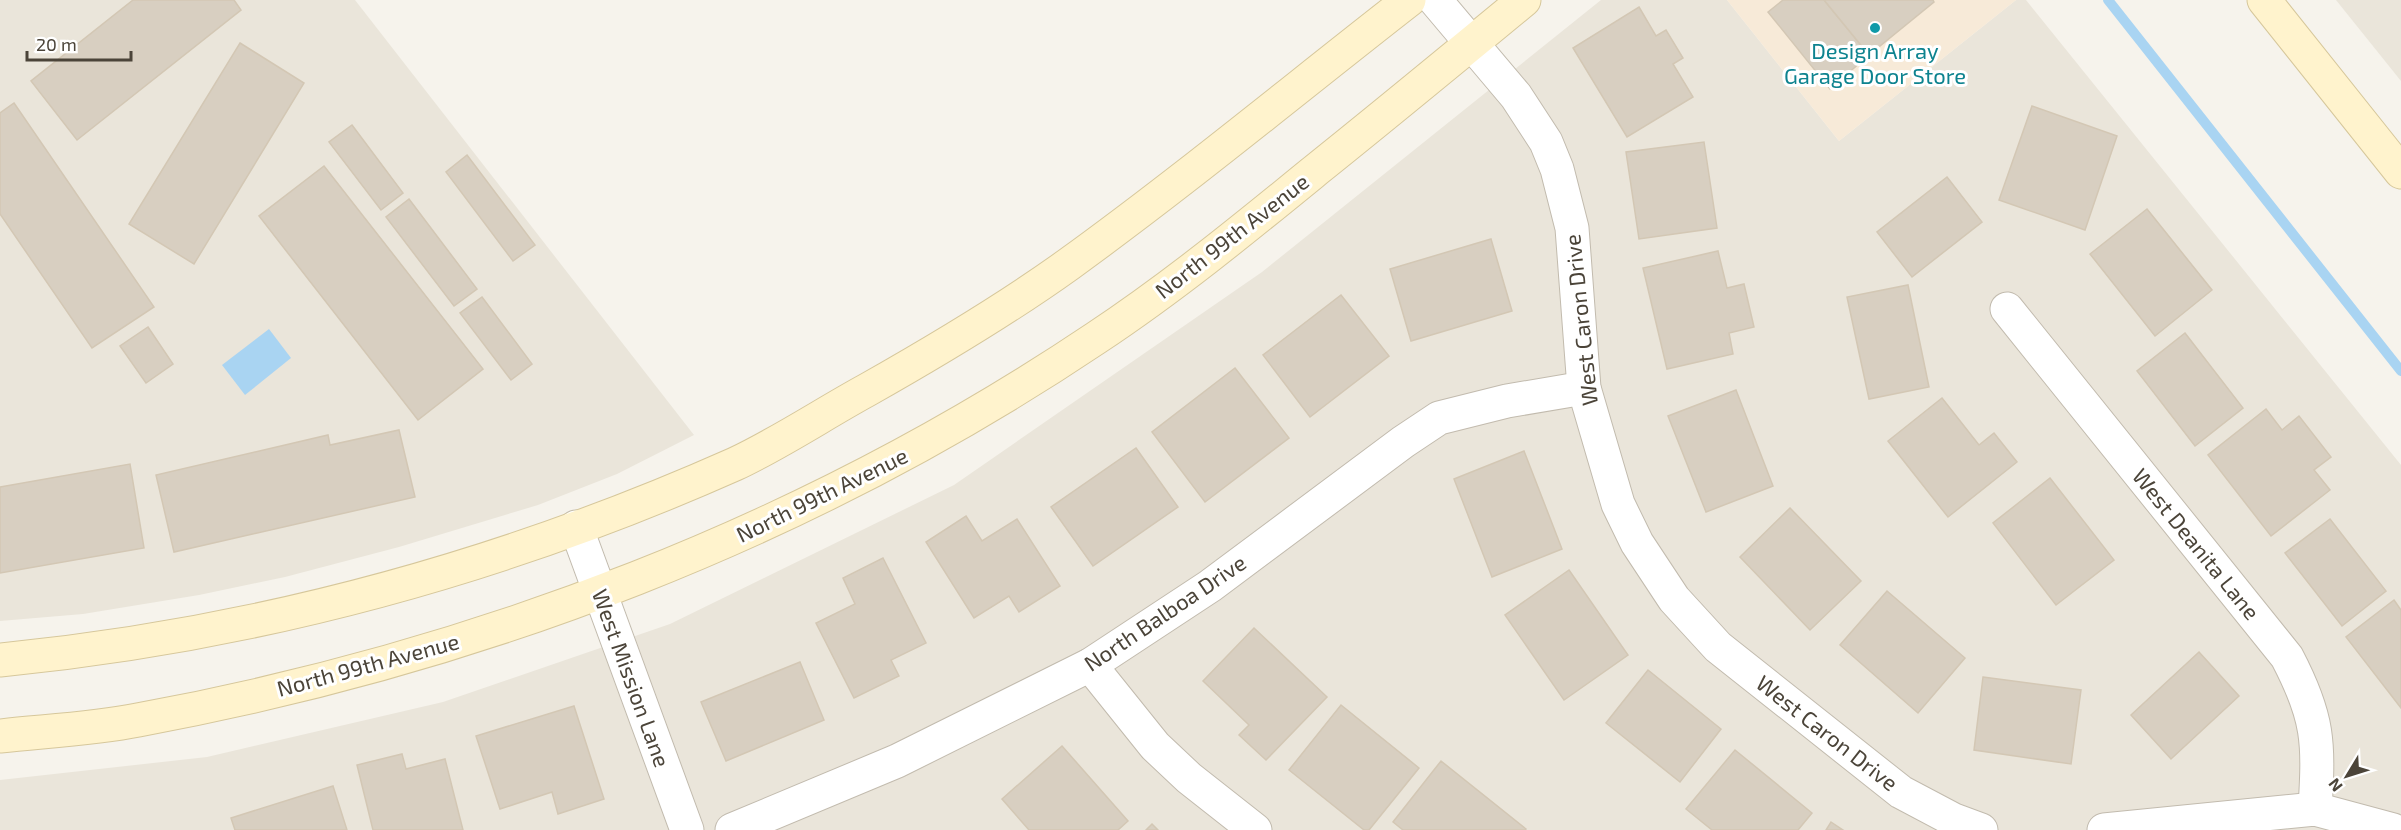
<svg xmlns="http://www.w3.org/2000/svg" width="2401" height="830" viewBox="0 0 2401 830" font-family="'Exo 2',sans-serif">
  <style>
    .residential { fill: #eae5da }
    .commercial { fill: #f7ead8 }
    .water { fill: #a9d4f2 }
    .lines { fill: none; stroke-linecap: round; stroke-linejoin: round }
    .stream { stroke: #a9d4f2; stroke-width: 10 }
    .building { fill: #d8cfc1; stroke: #d3c7b4; stroke-width: 1.5 }
    .street-casing { stroke: #c2bbae; stroke-width: 35 }
    .secondary-casing { stroke: #d6c79b; stroke-width: 35 }
    .street { stroke: #fff; stroke-width: 33 }
    .secondary { stroke: #fff3cd; stroke-width: 33 }
    .culture-dot { fill: #0f9aa8; stroke: #fff; stroke-width: 2 }
    .labels { text-anchor: middle; stroke-width: 6; stroke-linejoin: round; paint-order: stroke }
    .culture-label { font-size: 22px; fill: #0d838f; stroke: #fff }
    .street-label { font-size: 22px; fill: #4b4439; stroke: #fff }
  </style>
  <rect width="100%" height="100%" fill="#f6f3ec"/>
  <!-- residential -->
  <g class="residential">
    <path d="M0,0H355L694,435L617,474L538,505L399,547L285,577L199,595L83,614L0,621Z"/>
    <path d="M1601,0H1727L1839,141L2016,0H2026L2401,465V830H0V780L207,757L443,702L670,624L954,485L1262,272Z"/>
    <path d="M2336,0H2401V81Z"/>
  </g>
  <!-- commercial -->
  <path class="commercial" d="M1727,0H2016L1839,141Z"/>
  <!-- water -->
  <path class="water" d="M269,329L291,358L245,395L222,365Z"/>
  <g class="lines">
    <!-- stream -->
    <path class="stream" d="M2108,0L2401,371"/>
  </g>
  <!-- building -->
  <g class="building">
    <path d="M133,0H234L241,10L77,140L31,81Z"/>
    <path d="M1783,0H1824L1869,55L1830,89L1768,12Z"/>
    <path d="M1824,0H1933L1934,2L1869,55Z"/>
    <path d="M1639,7L1656,36L1666,30L1683,58L1673,64L1693,97L1627,137L1573,48Z"/>
    <path d="M240,43L304,83L194,264L129,224Z"/>
    <path d="M14,103L154,307L92,348L0,214V113Z"/>
    <path d="M2032,106L2117,136L2085,230L1999,200Z"/>
    <path d="M352,125L403,193L381,210L329,142Z"/>
    <path d="M1704,142L1717,228L1639,239L1626,152Z"/>
    <path d="M467,155L535,245L513,261L446,172Z"/>
    <path d="M324,166L483,369L418,420L259,216Z"/>
    <path d="M1947,177L1982,222L1912,277L1877,232Z"/>
    <path d="M409,199L477,289L454,306L386,217Z"/>
    <path d="M2147,209L2212,290L2155,336L2090,254Z"/>
    <path d="M1491,239L1512,311L1411,341L1390,269Z"/>
    <path d="M1718,251L1727,288L1744,284L1754,327L1729,333L1733,354L1667,369L1643,268Z"/>
    <path d="M1908,285L1929,387L1869,399L1847,297Z"/>
    <path d="M1341,295L1389,356L1310,417L1263,355Z"/>
    <path d="M482,297L532,364L511,380L460,313Z"/>
    <path d="M148,327L173,364L146,383L120,346Z"/>
    <path d="M2185,333L2243,408L2195,446L2137,371Z"/>
    <path d="M1235,368L1289,438L1205,502L1152,432Z"/>
    <path d="M1736,390L1773,486L1706,512L1668,416Z"/>
    <path d="M1942,398L1979,445L1994,433L2017,462L1948,517L1888,441Z"/>
    <path d="M2266,409L2282,430L2299,416L2331,457L2314,470L2330,490L2271,536L2208,455Z"/>
    <path d="M399,430L415,497L174,552L156,475L328,435L330,445Z"/>
    <path d="M1136,448L1178,507L1093,566L1051,507Z"/>
    <path d="M1524,451L1562,549L1492,577L1454,479Z"/>
    <path d="M130,464L144,548L0,573V487Z"/>
    <path d="M2050,478L2114,560L2056,605L1993,523Z"/>
    <path d="M1790,508L1861,581L1810,630L1740,557Z"/>
    <path d="M966,516L982,541L1017,519L1060,586L1019,612L1009,596L974,618L926,542Z"/>
    <path d="M2330,519L2386,591L2342,626L2285,553Z"/>
    <path d="M883,558L926,643L891,660L899,676L854,698L816,623L855,604L843,578Z"/>
    <path d="M1569,570L1628,655L1564,700L1505,615Z"/>
    <path d="M1887,591L1965,658L1918,713L1840,645Z"/>
    <path d="M2394,600L2401,610V708L2346,637Z"/>
    <path d="M1254,628L1327,697L1266,760L1239,735L1249,725L1203,681Z"/>
    <path d="M2199,652L2239,696L2171,759L2131,715Z"/>
    <path d="M800,662L824,720L726,761L701,702Z"/>
    <path d="M1648,670L1721,729L1680,782L1606,723Z"/>
    <path d="M1983,677L2081,690L2071,764L1974,750Z"/>
    <path d="M1341,705L1419,768L1369,830H1364L1289,770Z"/>
    <path d="M574,706L604,799L558,814L552,792L500,809L476,736Z"/>
    <path d="M1062,746L1128,821L1118,830H1029L1002,799Z"/>
    <path d="M1735,750L1812,813L1798,830H1712L1686,809Z"/>
    <path d="M402,754L406,769L445,759L463,830H373L357,765Z"/>
    <path d="M1441,761L1526,829L1525,830H1403L1393,822Z"/>
    <path d="M333,786L347,830H235L231,818Z"/>
    <path d="M1831,822L1843,830H1826Z"/>
    <path d="M1152,824L1158,830H1146Z"/>
  </g>
  <g class="lines">
    <defs>
      <g id="street">
        <path d="M1435,0L1516,96L1546,142L1557,169L1572,228L1584,388L1618,504L1637,543L1674,599L1718,647L1901,792L1954,820L1981,830"/>
        <path d="M2007,309L2287,657C2319,718 2319,742 2315,809"/>
        <path d="M576,527L687,830"/>
        <path d="M1090,665L1155,746L1189,778L1255,830"/>
        <path d="M732,830L897,761L1090,665L1210,586L1403,442L1439,418L1507,401L1584,388"/>
        <path d="M2104,830L2315,809L2393,830"/>
      </g>
      <g id="secondary">
        <path d="M2264,0L2401,172"/>
        <path d="M0,660C254,635 501,568 735,464C780,443 823,414 867,390C936,351 1005,310 1069,264C1185,180 1296,88 1409,0"/>
        <path d="M0,736C46,731 93,729 138,720C479,657 807,532 1096,338C1173,287 1245,228 1316,170C1386,114 1455,57 1524,0"/>
      </g>
    </defs>
    <!-- street casing -->
    <use href="#street" class="street-casing"/>
    <!-- secondary casing -->
    <use href="#secondary" class="secondary-casing"/>
    <!-- street -->
    <use href="#street" class="street"/>
    <!-- secondary -->
    <use href="#secondary" class="secondary"/>
  </g>
  <!-- markers -->
  <circle class="culture-dot" cx="1875" cy="28" r="6"/>
  <g class="labels">
    <!-- culture labels -->
    <g class="culture-label">
      <text x="1875" y="59">Design Array<tspan x="1875" dy="25">Garage Door Store</tspan></text>
    </g>
    <!-- street labels -->
    <g class="street-label">
      <text transform="translate(1232 236) rotate(-38)" y="8">North 99th Avenue</text>
      <text transform="translate(1581 320) rotate(-96)" y="8">West Caron Drive</text>
      <text transform="translate(822 495) rotate(-26)" y="8">North 99th Avenue</text>
      <text transform="translate(2196 544) rotate(51)" y="8">West Deanita Lane</text>
      <text transform="translate(1165 613) rotate(-34)" y="8">North Balboa Drive</text>
      <text transform="translate(368 665) rotate(-15)" y="8">North 99th Avenue</text>
      <text transform="translate(631 678) rotate(70)" y="8">West Mission Lane</text>
      <text transform="translate(1827 733) rotate(38)" y="8">West Caron Drive</text>
    </g>
  </g>
  <!-- north arrow -->
  <g transform="translate(2347 776) rotate(232)" stroke="#ffffff" stroke-width="4.5" paint-order="stroke">
  <path d="M0-4.5L10 22L0 15L-10 22Z" fill="#4b4439"/>
  <text y="-9" font-size="16" font-weight="bold" text-anchor="middle" fill="#4b4439">N</text>
  </g>
  <!-- scale -->
  <path d="M27 51v9h104v-9" fill="none" stroke="#4b4439" stroke-width="3"/>
  <text x="36" y="51" font-size="18" fill="#4b4439" stroke="#ffffff" stroke-width="4.5" paint-order="stroke">20 m</text>
</svg>
